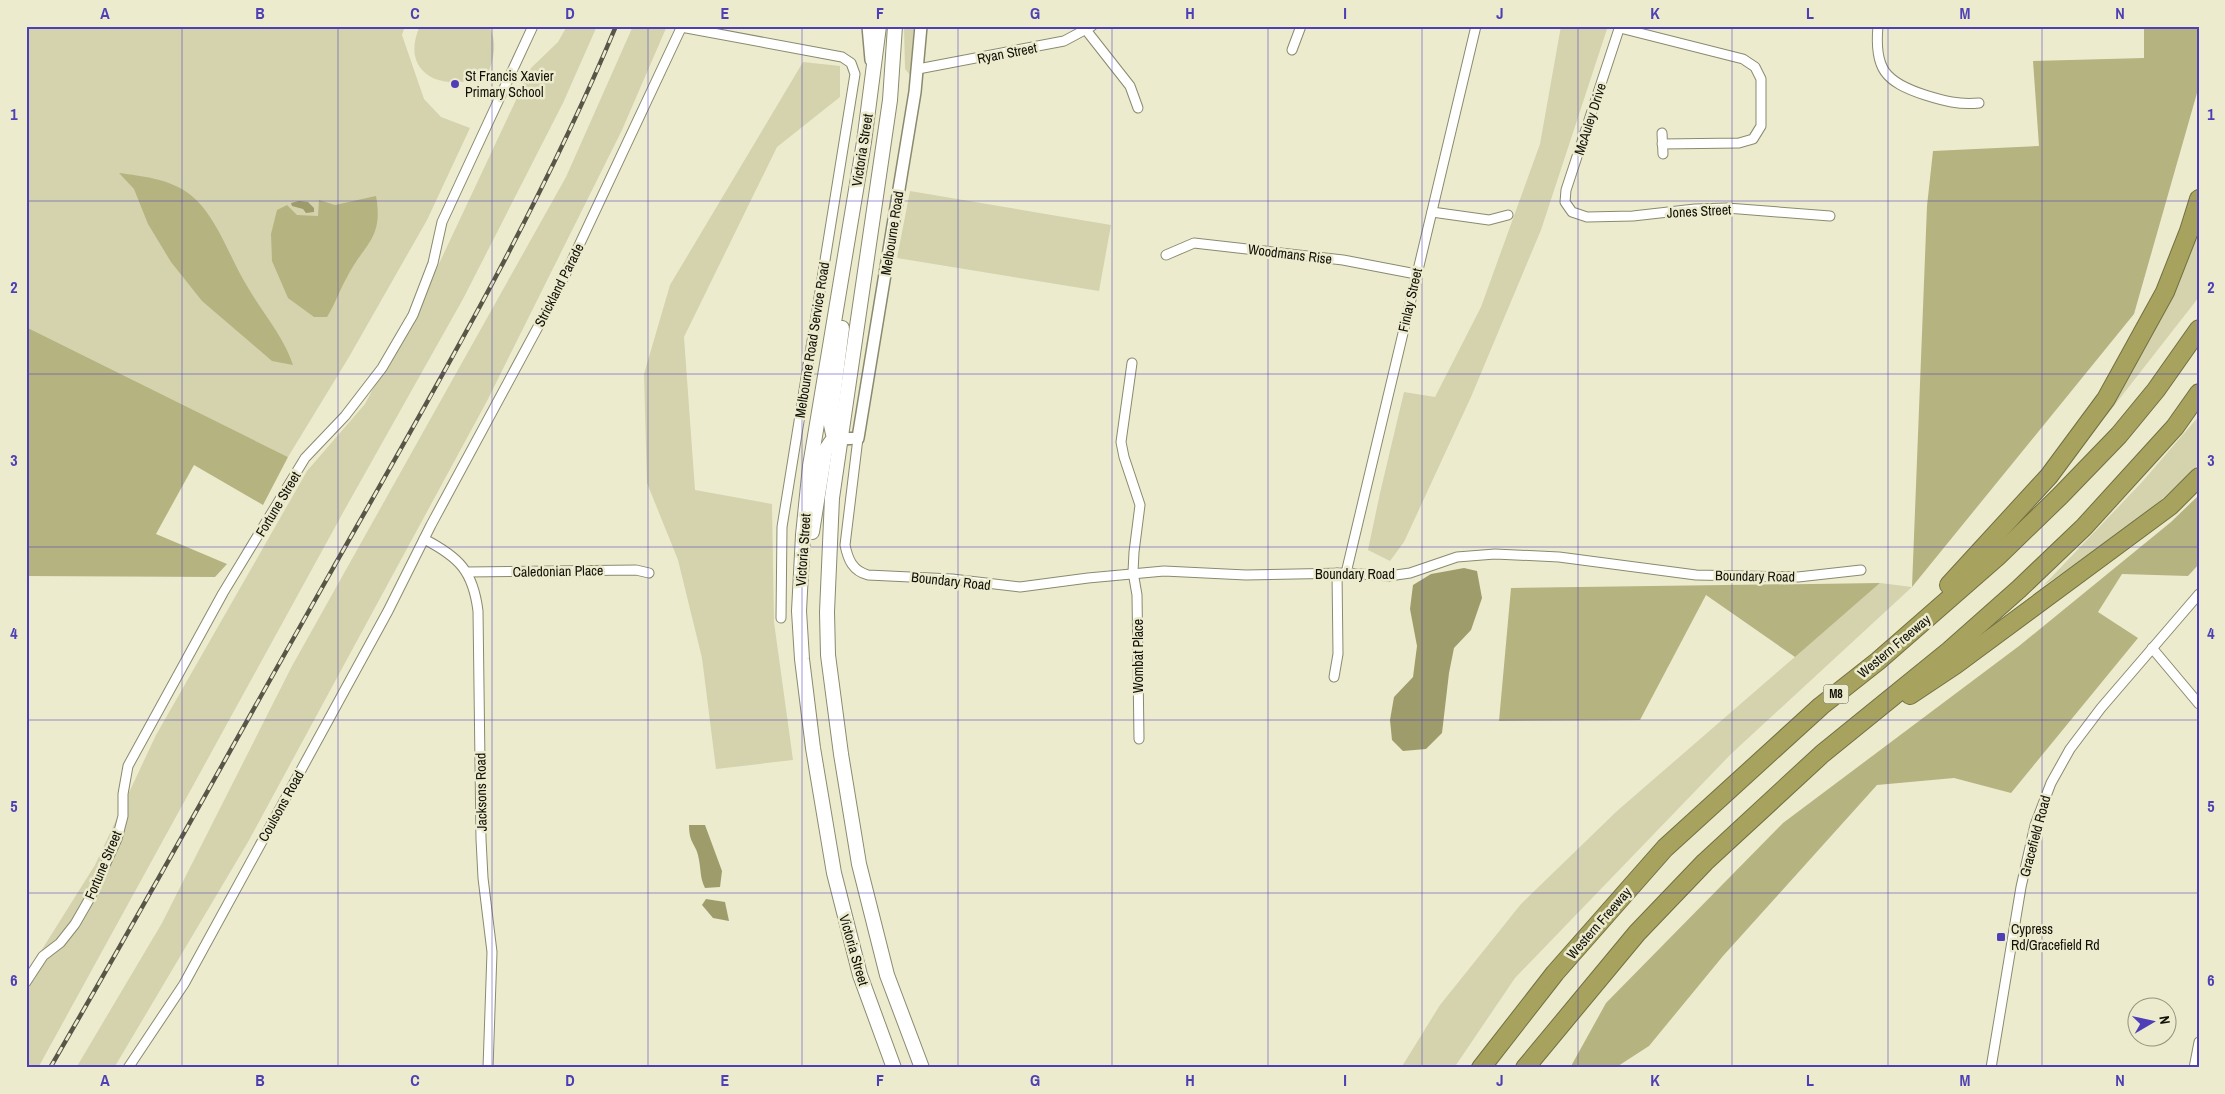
<svg xmlns="http://www.w3.org/2000/svg" width="2225" height="1094" viewBox="0 0 2225 1094" font-family="'Archivo Narrow',sans-serif">
  <style>
    .green { fill: #d4d3ad }
    .forest { fill: #b5b380 }
    .water { fill: #9e9c6a }
    .lines { fill: none; stroke-linecap: round; stroke-linejoin: round }
    .minor-casing { stroke: #8a8a6f; stroke-width: 11 }
    .tertiary-casing { stroke: #8a8a6f; stroke-width: 14 }
    .secondary-casing { stroke: #8a8a6f; stroke-width: 16 }
    .motorway-casing { stroke: #727040; stroke-width: 20 }
    .minor { stroke: #fff; stroke-width: 9 }
    .tertiary { stroke: #fff; stroke-width: 11 }
    .secondary { stroke: #fff; stroke-width: 14 }
    .motorway { stroke: #a7a35f; stroke-width: 18 }
    .rail-casing { stroke: #575647; stroke-width: 4.5 }
    .rail { stroke: #ecebce; stroke-width: 2.5; stroke-dasharray: 8; stroke-linecap: butt }
    .grid { fill: none; stroke: #4f3fb6; stroke-width: 1; stroke-opacity: 0.55 }
    .poi-dot { fill: #4f3fb6; stroke: #ecebce; stroke-width: 2 }
    .labels { text-anchor: middle; stroke-width: 5; stroke-linejoin: round; paint-order: stroke }
    .shield { fill: #ecebce; stroke: #535243; stroke-width: 1 }
    .shield-label { font-size: 12px; font-weight: bold; fill: #111007 }
    .street-label { font-size: 14px; fill: #111007; stroke: #ecebce }
    .poi-label { font-size: 14px; fill: #111007; stroke: #ecebce; text-anchor: start }
    .neatline { fill: none; stroke: #4f3fb6; stroke-width: 2 }
    .grid-label { font-size: 16px; text-anchor: middle; font-weight: bold; fill: #4f3fb6 }
  </style>
  <rect width="100%" height="100%" fill="#ecebce"/>
  <!-- green -->
  <g class="green">
    <path d="M26,26H405L402,35L424,99L441,117L470,128L427,220L349,357L288,457L26,327Z"/>
    <path d="M420,26H489C497,42 495,54 489,71C484,74 478,78 472,80C433,90 401,67 420,26Z"/>
    <path d="M567,26H597L563,103L463,299L345,509L38,1068H26V975L95,865L156,735L307,471L365,404L437,268L531,68L558,42Z"/>
    <path d="M633,26H667L622,130L487,401L248,842L114,1068H76L162,923L292,666L566,177Z"/>
    <path d="M904,26H914L910,75L905,69Z"/>
    <path d="M1561,26H1608L1541,230L1471,397L1404,542L1390,561L1368,550L1380,493L1404,392L1435,397L1481,307L1540,144Z"/>
    <path d="M803,62L840,66V97L777,147L684,337L695,490L772,504L774,622L793,760L716,769L702,658L678,560L647,483L644,374L670,285Z"/>
    <path d="M910,191L1111,225L1099,291L897,258Z"/>
    <path d="M2199,220V297L2106,416L2150,336Z"/>
    <path d="M2199,416V464L2138,522L2043,586L2142,482Z"/>
    <path d="M1880,583L1912,587L1731,754L1515,978L1454,1068H1401L1440,1005L1521,904L1617,811Z"/>
  </g>
  <!-- forest -->
  <g class="forest">
    <path d="M2144,26H2194L2199,30V86L2134,314L1912,587L1927,206L1933,151L2039,146L2033,61L2144,58Z"/>
    <path d="M119,173C142,176 169,179 188,193C216,213 229,257 247,286C262,312 284,337 293,365L272,361L202,301L171,262L148,224L134,189Z"/>
    <path d="M376,196C384,240 363,244 346,279C339,292 335,304 327,317H314L288,298L272,261L271,234L277,210L287,205L297,215L318,216L319,200L335,205Z"/>
    <path d="M26,327L288,457L263,505L194,465L156,534L227,564L215,577L26,576Z"/>
    <path d="M2199,495V564L2188,576L2122,574L2098,612L2138,638L2011,793L1954,778L1877,785L1723,956L1649,1046L1615,1068H1570L1606,1003L1783,823L2019,646L2171,522Z"/>
    <path d="M1880,583L1795,657L1706,595L1640,720L1499,721L1511,588Z"/>
  </g>
  <!-- water -->
  <g class="water">
    <path d="M299,201L308,202L314,208V212L306,213L303,209L292,206L291,203Z"/>
    <path d="M1464,568L1477,571L1482,598L1471,630L1454,648L1449,673L1442,733L1426,749L1403,751L1392,740L1390,720L1394,697L1413,677L1417,646L1410,609L1413,585L1431,574Z"/>
    <path d="M689,825H705L722,871L720,887L705,888C700,878 701,870 699,860C697,844 689,845 689,825Z"/>
    <path d="M706,899L725,902L729,921L713,918L702,905Z"/>
  </g>
  <g class="lines">
    <defs>
      <g id="minor">
        <path d="M1620,26L1566,190L1565,202L1572,212L1587,217L1633,216L1695,209L1727,208L1830,216"/>
        <path d="M1878,26C1874,69 1885,82 1925,95C1944,101 1959,105 1979,103"/>
        <path d="M681,27L842,57L851,63L855,74L782,527L781,618"/>
        <path d="M1620,28L1743,59L1755,67L1761,79V126L1753,139L1739,143L1662,144"/>
        <path d="M1086,30L1130,86L1138,108"/>
        <path d="M1292,50L1301,26"/>
        <path d="M918,69L1064,41L1092,26"/>
        <path d="M1662,133L1663,154"/>
        <path d="M1432,212L1489,220L1508,215"/>
        <path d="M1166,255L1194,243L1343,260L1416,274"/>
        <path d="M1132,363L1121,442L1124,457L1140,505L1134,552L1133,572L1137,595L1139,739"/>
        <path d="M858,438L845,545C848,560 853,571 868,575L952,579L1020,587L1088,578L1164,571L1246,575L1346,573L1389,576L1410,573L1457,557L1495,554L1559,557L1696,575L1798,577L1861,570"/>
        <path d="M424,539C459,557 473,571 478,611L481,839L483,878L492,952L488,1068"/>
        <path d="M467,572L636,570L649,573"/>
        <path d="M1346,573L1476,26"/>
        <path d="M2152,648L2199,704"/>
        <path d="M1334,677L1338,654L1337,573"/>
        <path d="M26,982L43,956L60,943L75,924L90,898L117,839L123,816V794L128,766L223,593L305,458L345,416L382,368L413,315L433,263L442,222L533,26"/>
        <path d="M128,1068L184,984L388,611L431,525L559,288L682,26"/>
        <path d="M1991,1068L2021,887L2035,825L2051,783L2070,749L2101,708L2199,594"/>
        <path d="M2194,1068L2199,1042"/>
      </g>
      <g id="tertiary">
        <path d="M868,26L871,60"/>
        <path d="M841,439L858,438L915,92L921,26"/>
      </g>
      <g id="secondary">
        <path d="M879,26L864,142L810,466L803,535L799,611L802,659L813,748L834,873L860,975L894,1068"/>
        <path d="M895,26L890,100L832,498L827,612L828,655L841,754L859,864L887,975L922,1068"/>
        <path d="M841,439L833,434L830,420L842,328"/>
        <path d="M812,532L825,451L831,442L841,439"/>
      </g>
      <g id="motorway">
        <path d="M1949,585L2049,476L2106,399L2165,292L2189,231L2199,199"/>
        <path d="M1910,695L1955,665L2170,506L2199,477"/>
        <path d="M1481,1068L1555,973L1665,848L1821,706L1878,661L1997,557L2060,496L2119,435L2156,390L2199,329"/>
        <path d="M1525,1068L1637,933L1705,862L1822,754L1949,651L2019,589L2084,527L2175,427L2199,393"/>
      </g>
    </defs>
    <!-- minor casing -->
    <use href="#minor" class="minor-casing"/>
    <!-- tertiary casing -->
    <use href="#tertiary" class="tertiary-casing"/>
    <!-- secondary casing -->
    <use href="#secondary" class="secondary-casing"/>
    <!-- motorway casing -->
    <use href="#motorway" class="motorway-casing"/>
    <!-- minor -->
    <use href="#minor" class="minor"/>
    <!-- tertiary -->
    <use href="#tertiary" class="tertiary"/>
    <!-- secondary -->
    <use href="#secondary" class="secondary"/>
    <!-- motorway -->
    <use href="#motorway" class="motorway"/>
    <defs>
      <path id="rail" d="M50,1068C146,903 238,736 332,570C433,392 537,215 616,26"/>
    </defs>
    <!-- rail casing -->
    <use href="#rail" class="rail-casing"/>
    <!-- rail -->
    <use href="#rail" class="rail"/>
  </g>
  <!-- grid -->
  <path class="grid" d="M182,26V1068M338,26V1068M492,26V1068M648,26V1068M802,26V1068M958,26V1068M1112,26V1068M1268,26V1068M1422,26V1068M1578,26V1068M1732,26V1068M1888,26V1068M2042,26V1068M26,201H2199M26,374H2199M26,547H2199M26,720H2199M26,893H2199"/>
  <!-- markers -->
  <g class="poi-dot">
    <circle cx="455" cy="84" r="5"/>
    <rect x="1996" y="932" width="10" height="10" rx="2.5"/>
  </g>
  <g class="labels">
    <!-- shield labels -->
    <rect class="shield" x="1823.5" y="684.5" width="25" height="19" rx="4"/>
    <g class="shield-label">
      <text x="1836" y="698">M8</text>
    </g>
    <!-- street labels -->
    <g class="street-label">
      <text transform="translate(1007 53) rotate(-11)" y="5">Ryan Street</text>
      <text transform="translate(1590 119) rotate(-72)" y="5">McAuley Drive</text>
      <text transform="translate(862 150) rotate(-81)" y="5">Victoria Street</text>
      <text transform="translate(1699 211) rotate(-3)" y="5">Jones Street</text>
      <text transform="translate(892 233) rotate(-81)" y="5">Melbourne Road</text>
      <text transform="translate(1290 254) rotate(7)" y="5">Woodmans Rise</text>
      <text transform="translate(559 285) rotate(-63)" y="5">Strickland Parade</text>
      <text transform="translate(1410 300) rotate(-77)" y="5">Finlay Street</text>
      <text transform="translate(812 340) rotate(-81)" y="5">Melbourne Road Service Road</text>
      <text transform="translate(278 504) rotate(-59)" y="5">Fortune Street</text>
      <text transform="translate(803 550) rotate(-86)" y="5">Victoria Street</text>
      <text transform="translate(558 571) rotate(-1)" y="5">Caledonian Place</text>
      <text x="1355" y="579">Boundary Road</text>
      <text transform="translate(1755 576) rotate(1)" y="5">Boundary Road</text>
      <text transform="translate(951 581) rotate(6)" y="5">Boundary Road</text>
      <text transform="translate(1894 646) rotate(-40)" y="5">Western Freeway</text>
      <text transform="translate(1138 656) rotate(-90)" y="5">Wombat Place</text>
      <text transform="translate(481 792) rotate(-91)" y="5">Jacksons Road</text>
      <text transform="translate(281 806) rotate(-61)" y="5">Coulsons Road</text>
      <text transform="translate(2035 836) rotate(-75)" y="5">Gracefield Road</text>
      <text transform="translate(103 865) rotate(-67)" y="5">Fortune Street</text>
      <text transform="translate(1599 923) rotate(-49)" y="5">Western Freeway</text>
      <text transform="translate(854 950) rotate(74)" y="5">Victoria Street</text>
    </g>
    <!-- poi labels -->
    <g class="poi-label">
      <text x="465" y="81">St Francis Xavier<tspan x="465" dy="16">Primary School</tspan></text>
      <text x="2011" y="934">Cypress<tspan x="2011" dy="16">Rd/Gracefield Rd</tspan></text>
    </g>
  </g>
  <!-- border -->
  <rect width="2225" height="1094" fill="none" stroke="#ecebce" stroke-width="55"/>
  <!-- north arrow -->
  <g transform="translate(2152 1022) rotate(81)"><circle r="24" fill="#ecebce" stroke="#94937e"/>
  <path d="M0-4L9 19L0 12L-9 19Z" fill="#4f3fb6"/>
  <text y="-8" font-size="14" font-weight="bold" text-anchor="middle" fill="#111007">N</text>
  </g>
  <rect x="28" y="28" width="2170" height="1038" class="neatline"/>
  <g class="grid-label">
    <text x="105" y="19">A</text>
    <text x="260" y="19">B</text>
    <text x="415" y="19">C</text>
    <text x="570" y="19">D</text>
    <text x="725" y="19">E</text>
    <text x="880" y="19">F</text>
    <text x="1035" y="19">G</text>
    <text x="1190" y="19">H</text>
    <text x="1345" y="19">I</text>
    <text x="1500" y="19">J</text>
    <text x="1655" y="19">K</text>
    <text x="1810" y="19">L</text>
    <text x="1965" y="19">M</text>
    <text x="2120" y="19">N</text>
    <text x="14" y="120">1</text>
    <text x="2211" y="120">1</text>
    <text x="14" y="293">2</text>
    <text x="2211" y="293">2</text>
    <text x="14" y="466">3</text>
    <text x="2211" y="466">3</text>
    <text x="14" y="639">4</text>
    <text x="2211" y="639">4</text>
    <text x="14" y="812">5</text>
    <text x="2211" y="812">5</text>
    <text x="14" y="986">6</text>
    <text x="2211" y="986">6</text>
    <text x="105" y="1086">A</text>
    <text x="260" y="1086">B</text>
    <text x="415" y="1086">C</text>
    <text x="570" y="1086">D</text>
    <text x="725" y="1086">E</text>
    <text x="880" y="1086">F</text>
    <text x="1035" y="1086">G</text>
    <text x="1190" y="1086">H</text>
    <text x="1345" y="1086">I</text>
    <text x="1500" y="1086">J</text>
    <text x="1655" y="1086">K</text>
    <text x="1810" y="1086">L</text>
    <text x="1965" y="1086">M</text>
    <text x="2120" y="1086">N</text>
  </g>
</svg>
